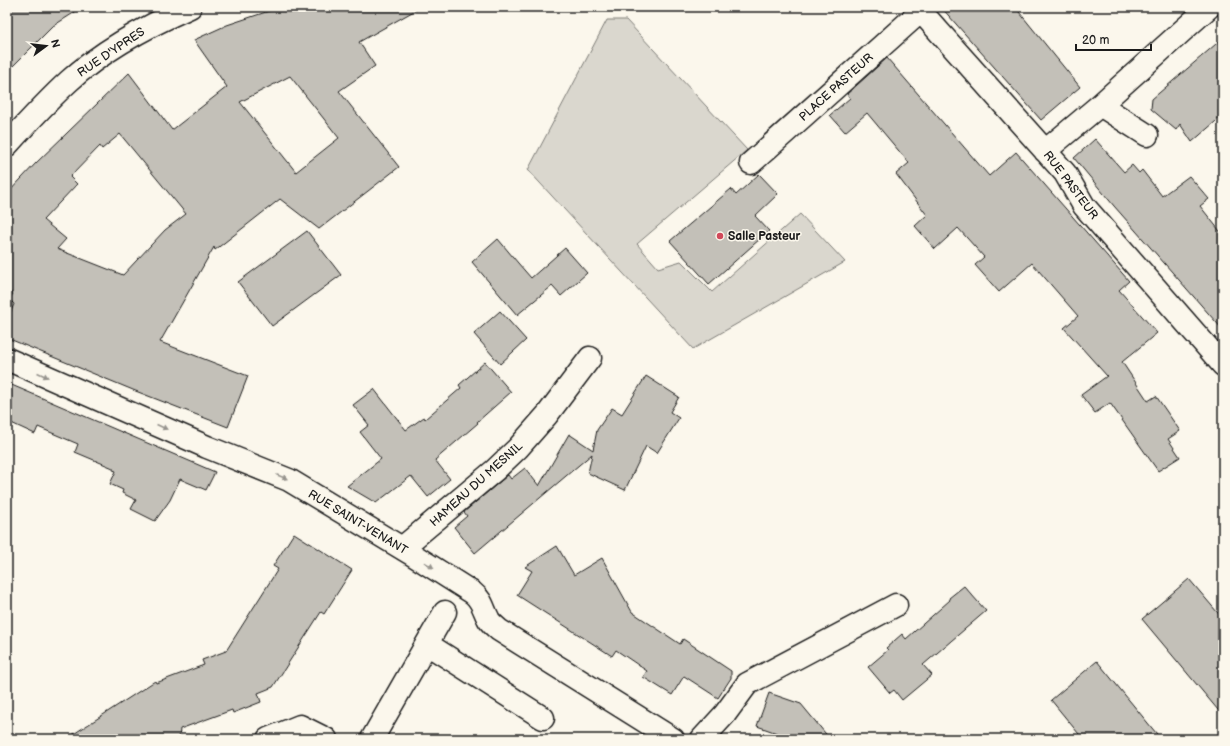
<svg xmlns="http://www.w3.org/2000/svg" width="1230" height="746" font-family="'Balsamiq Sans',sans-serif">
  <rect width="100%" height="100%" fill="#fbf7ec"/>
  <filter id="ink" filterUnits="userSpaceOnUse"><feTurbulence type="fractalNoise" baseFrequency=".025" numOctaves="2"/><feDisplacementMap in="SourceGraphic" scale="8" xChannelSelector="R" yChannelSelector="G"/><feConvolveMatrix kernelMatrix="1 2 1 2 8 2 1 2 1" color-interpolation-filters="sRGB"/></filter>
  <g filter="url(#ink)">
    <!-- green -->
    <path fill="#dad7ce" stroke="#7b7a75" d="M 607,20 L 626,20 L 747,150 L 637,244 L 658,268 L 681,261 L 712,292 L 800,214 L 845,262 L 693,349 L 528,170 Z"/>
    <!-- building -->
    <path fill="#c3c0b8" stroke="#1c1c1c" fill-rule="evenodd" d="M 7,7 L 83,7 L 53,26 L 7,72 Z
      M 281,7 L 421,7 L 359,42 L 375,66 L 339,91 L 399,167 L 319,229 L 280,199 L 215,250 L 214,247 L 160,342 L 248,376 L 228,427 L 133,390 L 7,338 L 7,321 L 14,304 L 9,299 L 13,294 L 7,289 L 7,194 L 36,163 L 129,73 L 172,130 L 227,87 L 194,40 L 227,25 ZM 290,76 L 339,138 L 296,172 L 240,102 ZM 120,134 L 186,214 L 165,230 L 123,275 L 57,249 L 66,239 L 43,220 L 77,184 L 70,177 L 100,146 L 102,149 Z
      M 941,7 L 1015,7 L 1080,87 L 1041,120 Z
      M 1223,38 L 1223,115 L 1192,142 L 1180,124 L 1176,130 L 1151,109 L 1152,99 Z
      M 887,58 L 989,176 L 1016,152 L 1129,281 L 1119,290 L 1157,333 L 1122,362 L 1148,401 L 1156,396 L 1180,431 L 1168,439 L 1180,457 L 1158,471 L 1110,403 L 1095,413 L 1081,395 L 1107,376 L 1064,328 L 1078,316 L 1032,263 L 999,292 L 975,265 L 984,257 L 958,228 L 935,249 L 915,226 L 927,215 L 896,174 L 909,163 L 867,113 L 845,132 L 830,115 L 850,98 L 847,94 Z
      M 1095,139 L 1124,172 L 1132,165 L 1139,173 L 1142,170 L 1162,196 L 1189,176 L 1209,199 L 1200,206 L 1223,235 L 1223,330 L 1114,206 L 1074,158 Z
      M 759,174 L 778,194 L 755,216 L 769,231 L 709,284 L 670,241 L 731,189 L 736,195 Z
      M 307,231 L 341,275 L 272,326 L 238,282 Z
      M 498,239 L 518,263 L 531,278 L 565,248 L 587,273 L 561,296 L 552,286 L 517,315 L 472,262 Z
      M 500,311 L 526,340 L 500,364 L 474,334 Z
      M 485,362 L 511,392 L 477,422 L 478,423 L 435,460 L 450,479 L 428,497 L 411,476 L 376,503 L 347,486 L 381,459 L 360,432 L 369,425 L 353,405 L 374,389 L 406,430 L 424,417 L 425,419 L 461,388 L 459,385 Z
      M 646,376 L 679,397 L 670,412 L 679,418 L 657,453 L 646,446 L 625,490 L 588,473 L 592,454 L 475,553 L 454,527 L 467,516 L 464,512 L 508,475 L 511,479 L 525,468 L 539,486 L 569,434 L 593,450 L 597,430 L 612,408 L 622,414 Z
      M 7,383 L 215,472 L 206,490 L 180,479 L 170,500 L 155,521 L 131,509 L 136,500 L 122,493 L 123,490 L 110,484 L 116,471 L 113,470 L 113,468 L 75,452 L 78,444 L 38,427 L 35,434 L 7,421 Z
      M 294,533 L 352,570 L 324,614 L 321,612 L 273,687 L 258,693 L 261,702 L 233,713 L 232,710 L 180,729 L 179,739 L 66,739 L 155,681 L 156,683 L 204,665 L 202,660 L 226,651 L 278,569 L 273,566 Z
      M 557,546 L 574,575 L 602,558 L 632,612 L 680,644 L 683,639 L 731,671 L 731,678 L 718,698 L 684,676 L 672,695 L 643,677 L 647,671 L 616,650 L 612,656 L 517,595 L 532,571 L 525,567 Z
      M 1189,579 L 1223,619 L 1223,716 L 1142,619 Z
      M 964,586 L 986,611 L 923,665 L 932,675 L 902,700 L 894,690 L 890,693 L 868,667 L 888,650 L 886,648 L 902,634 L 906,639 L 950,600 L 949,598 Z
      M 1097,661 L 1161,739 L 1083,739 L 1051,700 Z
      M 769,693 L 801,704 L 830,739 L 794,739 L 757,726 Z"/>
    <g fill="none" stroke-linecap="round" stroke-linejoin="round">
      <!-- minor casing -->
      <g stroke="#1c1c1c" stroke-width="25">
        <path id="minor" d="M 917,7 L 1065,173 L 1084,206 L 1223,365
          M 1100,105 L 1209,7
          M 1045,151 L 1100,105 L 1147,135
          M 751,163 L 921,11
          M 7,359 L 207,447 L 289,480 L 410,553 L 473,593 C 482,600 483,608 488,618 C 490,623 495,626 499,630 L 673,739
          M 402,548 L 495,470 L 518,448 L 547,415 L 590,358
          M 427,644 L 543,718
          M 268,739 L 300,726 L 326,739
          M 372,739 L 445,612
          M 702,739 L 725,714 L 747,684 L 896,605"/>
      </g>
      <!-- major casing -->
      <g stroke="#1c1c1c" stroke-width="25">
        <path id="major" d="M 7,145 C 27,123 47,101 69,81 C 104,49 147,26 190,7"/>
      </g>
      <!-- minor -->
      <use href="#minor" stroke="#fbf7ec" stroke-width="22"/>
      <!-- major -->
      <use href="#major" stroke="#fbf7ec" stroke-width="22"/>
    </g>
    <!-- one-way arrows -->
    <defs><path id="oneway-solid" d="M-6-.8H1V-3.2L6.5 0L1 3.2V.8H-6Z"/></defs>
    <g fill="#97948e">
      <use href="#oneway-solid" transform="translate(43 375) rotate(24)"/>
      <use href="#oneway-solid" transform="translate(162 427) rotate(24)"/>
      <use href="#oneway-solid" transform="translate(282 477) rotate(21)"/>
      <use href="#oneway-solid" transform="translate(429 565) rotate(32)"/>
    </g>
  </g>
  <!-- markers -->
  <circle fill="#d1495b" stroke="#fbf7ec" stroke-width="1.5" cx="720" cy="236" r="4"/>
  <g text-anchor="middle" stroke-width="3" stroke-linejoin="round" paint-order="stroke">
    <!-- street labels -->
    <g font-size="12" fill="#1c1c1c" stroke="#fbf7ec">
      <text transform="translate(111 52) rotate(-34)" y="4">RUE D'YPRES</text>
      <text transform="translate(836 87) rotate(-42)" y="4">PLACE PASTEUR</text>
      <text transform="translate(1071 185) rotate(53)" y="4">RUE PASTEUR</text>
      <text transform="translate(476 484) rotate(-42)" y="4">HAMEAU DU MESNIL</text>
      <text transform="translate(358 522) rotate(31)" y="4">RUE SAINT-VENANT</text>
    </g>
    <!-- poi labels -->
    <g font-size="12" font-weight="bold" fill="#1c1c1c" stroke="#fbf7ec" text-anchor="start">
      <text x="728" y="240">Salle Pasteur</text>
    </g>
  </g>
  <!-- margin -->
  <rect width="1230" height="746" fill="none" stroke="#fbf7ec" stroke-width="24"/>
  <rect x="12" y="12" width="1206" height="722" fill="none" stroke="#1c1c1c" stroke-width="1.5" filter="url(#ink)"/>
  <!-- north arrow -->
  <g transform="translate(46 46) rotate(75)" stroke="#fbf7ec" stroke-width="3" paint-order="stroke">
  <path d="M0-3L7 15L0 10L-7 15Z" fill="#1c1c1c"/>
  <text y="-6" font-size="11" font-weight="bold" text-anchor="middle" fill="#1c1c1c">N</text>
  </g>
  <!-- scale -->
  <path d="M1076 44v6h75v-6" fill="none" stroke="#1c1c1c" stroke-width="2"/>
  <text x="1082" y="44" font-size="12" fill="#1c1c1c" stroke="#fbf7ec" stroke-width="3" paint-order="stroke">20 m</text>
</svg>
